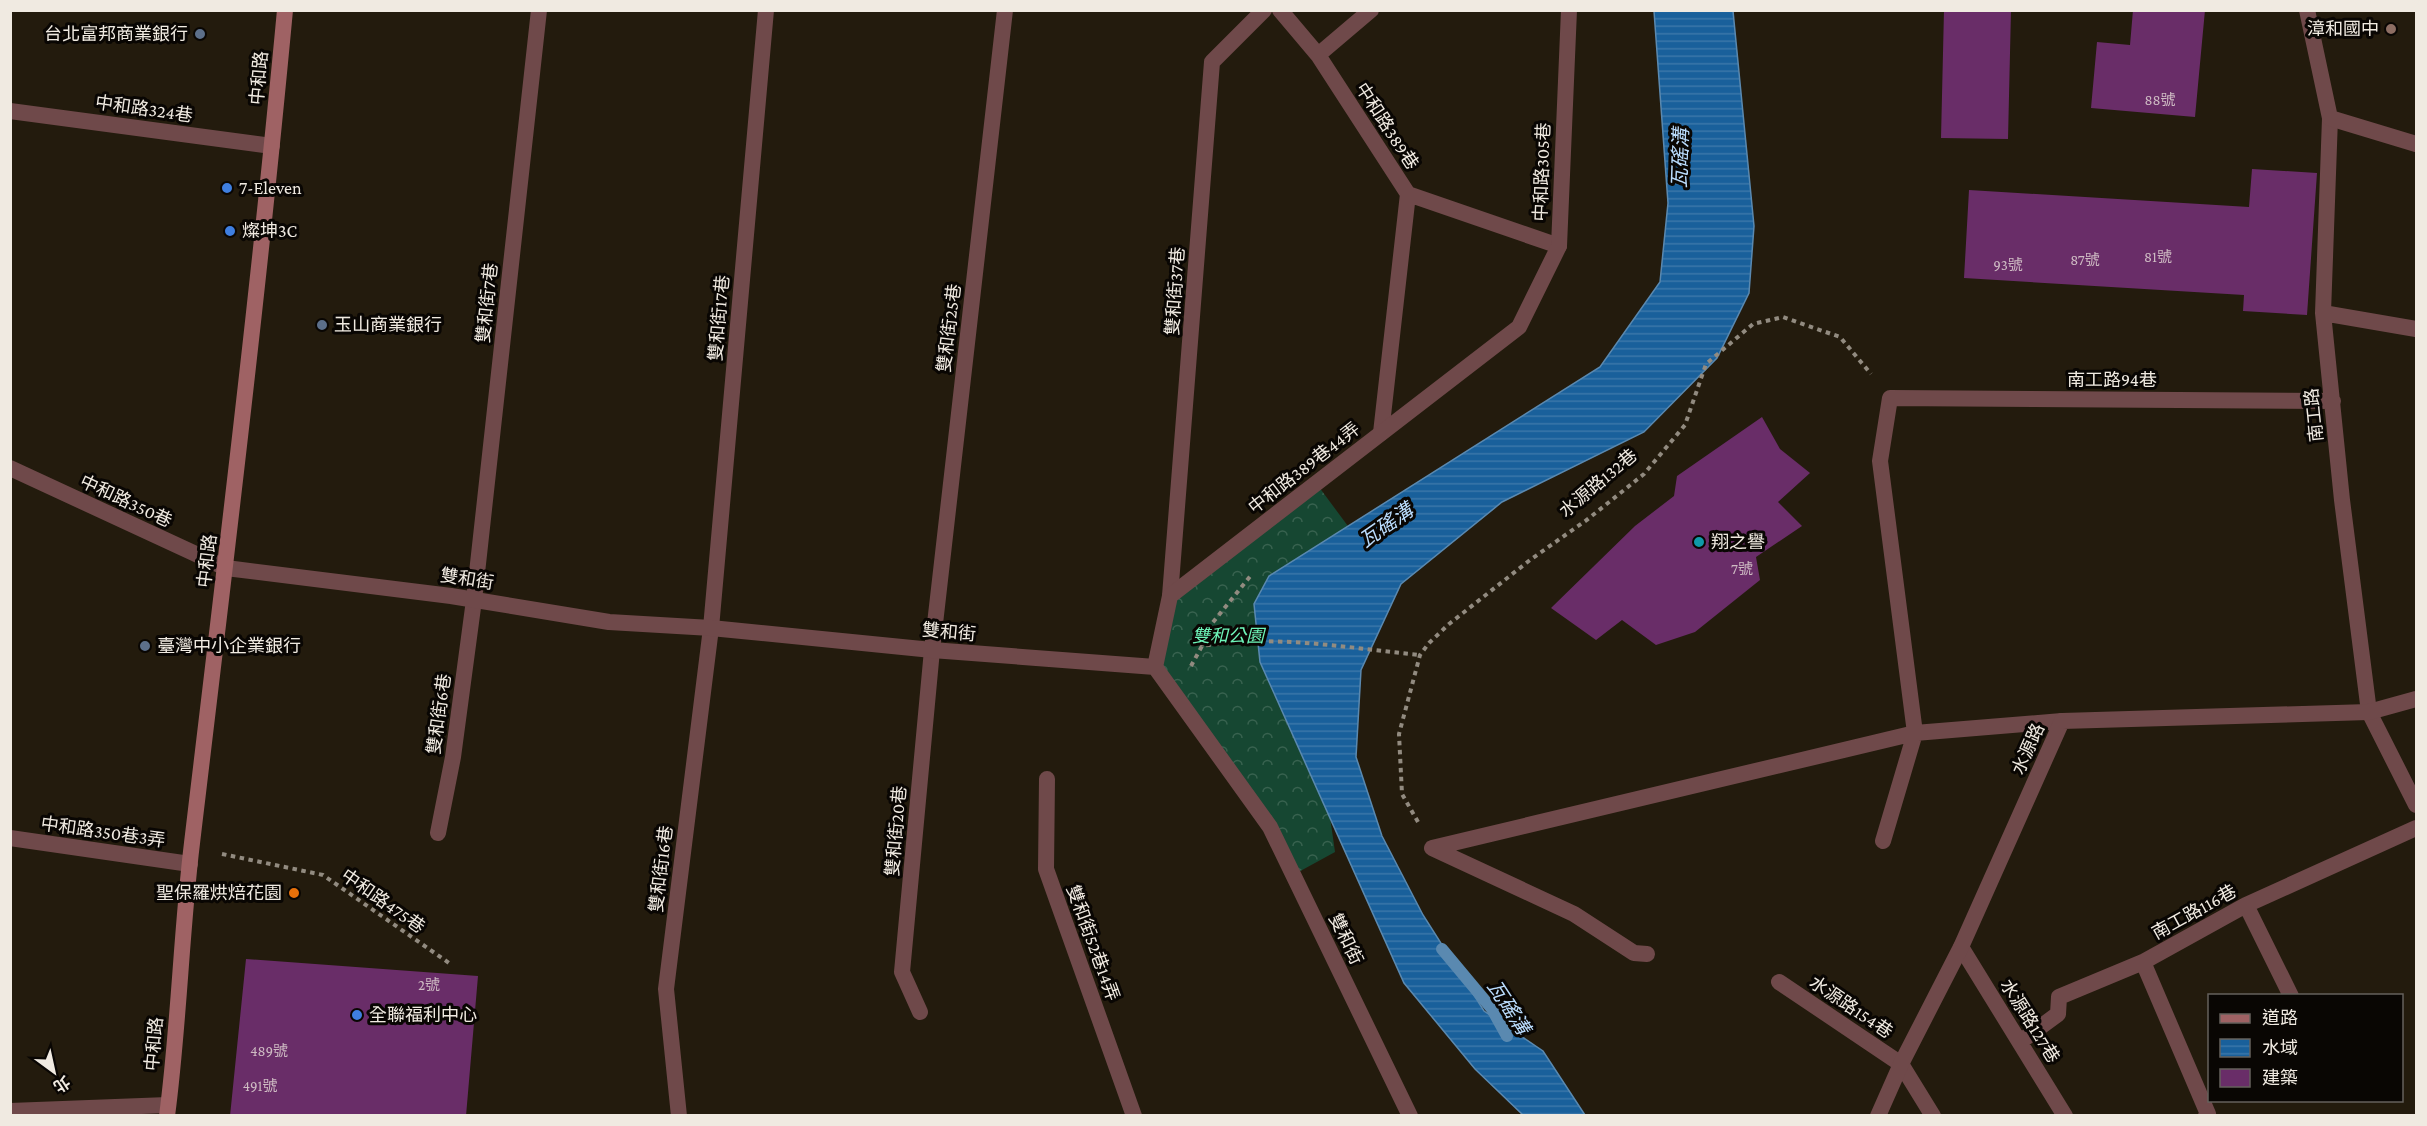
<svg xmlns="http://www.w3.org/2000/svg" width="2427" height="1126" font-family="'Crimson Pro','Noto Sans TC',serif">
  <defs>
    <pattern id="forest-crowns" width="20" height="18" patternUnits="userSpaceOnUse" patternTransform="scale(1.5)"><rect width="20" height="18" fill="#164732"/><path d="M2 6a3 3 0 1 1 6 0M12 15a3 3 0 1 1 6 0" fill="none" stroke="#38624f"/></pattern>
    <pattern id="water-rules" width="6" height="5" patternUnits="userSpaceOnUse" patternTransform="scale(1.5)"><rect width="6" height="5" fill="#19609b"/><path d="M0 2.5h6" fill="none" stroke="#3b77a9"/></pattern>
  </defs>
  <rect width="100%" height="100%" fill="#231b0d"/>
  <!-- forest -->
  <path fill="url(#forest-crowns)" d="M 1316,483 L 1359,541 L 1329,810 L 1335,852 L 1293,875 L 1149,661 L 1170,596 Z"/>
  <!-- water -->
  <path fill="url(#water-rules)" stroke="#5a89b0" stroke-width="1.5" d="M 1654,11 L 1733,11 L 1754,226 L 1749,293 L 1717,358 L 1644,432 L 1502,502 L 1401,584 L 1361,670 L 1356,757 L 1382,836 L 1423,915 L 1484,1011 L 1543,1051 L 1585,1115 L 1523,1115 L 1475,1069 L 1404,983 L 1260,662 L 1254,604 L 1269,576 L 1600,367 L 1660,282 L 1668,203 Z"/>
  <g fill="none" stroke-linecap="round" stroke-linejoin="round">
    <!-- stream -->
    <path stroke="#5a89b0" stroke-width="12" d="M 1442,949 L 1492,1009 L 1507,1036"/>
  </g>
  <!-- building -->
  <path fill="#692d68" d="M 1944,10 L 2011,10 L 2008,139 L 1941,138 Z
    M 2133,10 L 2205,10 L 2195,117 L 2091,108 L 2097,42 L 2130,45 Z
    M 2252,169 L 2317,173 L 2307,315 L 2243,311 L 2244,295 L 1964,278 L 1969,190 L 2249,207 Z
    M 1762,417 L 1780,449 L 1810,473 L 1778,502 L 1802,526 L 1756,557 L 1760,580 L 1695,632 L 1656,645 L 1622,620 L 1596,640 L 1551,608 L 1635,526 L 1674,496 L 1677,476 Z
    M 246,959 L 478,976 L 466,1116 L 230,1116 Z"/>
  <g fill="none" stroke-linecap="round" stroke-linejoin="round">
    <!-- path -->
    <path stroke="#928b80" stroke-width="4" stroke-dasharray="4.5 4.5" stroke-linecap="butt" d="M 1202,646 L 1205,632 L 1252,574
      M 1191,666 L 1202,646 C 1274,634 1348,648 1420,655
      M 1418,822 L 1402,794 L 1399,734 L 1420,655 L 1429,643 L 1449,624 L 1530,560 L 1588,519 L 1644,474 L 1685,425 L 1706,364 L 1753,324 L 1783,317 L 1840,337 L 1871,374
      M 222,854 L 323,875 L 449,963"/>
    <!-- service -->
    <path stroke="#6f494a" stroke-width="16" d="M 1280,10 L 1318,55 L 1408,194 L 1559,246
      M 1318,55 L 1371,10
      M 10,111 L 272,146
      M 2330,118 L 2323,313 L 2342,500 L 2369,712 L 2416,805
      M 2323,313 L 2416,329
      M 1381,433 L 1408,194
      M 10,468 L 226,568
      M 1170,596 L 1212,62 L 1264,10
      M 2062,721 L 1915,733 L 1880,461 L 1890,398 L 2333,401
      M 1047,779 L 1046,869 L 1134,1116
      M 438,833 L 453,757 L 474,600 L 539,10
      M 10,838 L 190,864
      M 2246,905 L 2291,996
      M 1961,947 L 2065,1116
      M 1647,954 L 1634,953 L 1574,914 L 1432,848 L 1915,733 L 1883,841
      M 1779,982 L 1901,1064 L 1933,1116
      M 920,1012 L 902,972 L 932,650 L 1005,10
      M 2020,1042 L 2058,1014 L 2059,997 L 2143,962
      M 10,1111 L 168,1105
      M 679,1116 L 666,989 L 711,628 L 766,10
      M 2206,1116 L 2208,1114 L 2143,962 L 2246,905 L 2416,828"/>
    <!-- minor -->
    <path stroke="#6f494a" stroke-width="16" d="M 2307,10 L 2330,118 L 2416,144
      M 226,568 L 451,596 L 609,622 L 711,628 L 932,650 L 1155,667 L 1270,827 L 1410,1116
      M 1155,667 L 1170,596 L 1519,327 L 1559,246 L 1569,10
      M 1878,1116 L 1901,1064 L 1961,947 L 2062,721 L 2369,712 L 2416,699"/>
    <!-- secondary -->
    <path stroke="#9f6264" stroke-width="16" d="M 167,1116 C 179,1025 181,934 192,843 C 225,566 259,289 285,10"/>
  </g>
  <!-- markers -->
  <circle fill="#8d6e63" stroke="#090603" stroke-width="2" cx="2391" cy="29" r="6"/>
  <g fill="#5c6f8a" stroke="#090603" stroke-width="2">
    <circle cx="200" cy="34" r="6"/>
    <circle cx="322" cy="325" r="6"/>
    <circle cx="145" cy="646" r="6"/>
  </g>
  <g fill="#3f7fe0" stroke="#090603" stroke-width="2">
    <circle cx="227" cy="188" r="6"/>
    <circle cx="230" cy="231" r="6"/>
    <circle cx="357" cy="1015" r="6"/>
  </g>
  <circle fill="#0f9aa8" stroke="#090603" stroke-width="2" cx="1699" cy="542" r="6"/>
  <circle fill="#e8710a" stroke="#090603" stroke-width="2" cx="294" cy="893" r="6"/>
  <g text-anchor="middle" stroke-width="6" stroke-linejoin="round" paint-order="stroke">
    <!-- number labels -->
    <g font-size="15" fill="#cebbc3">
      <text x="2160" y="105">88號</text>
      <text x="2158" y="262">81號</text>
      <text x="2085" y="265">87號</text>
      <text x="2008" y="270">93號</text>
      <text x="1742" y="574">7號</text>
      <text x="429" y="990">2號</text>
      <text x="269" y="1056">489號</text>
      <text x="260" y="1091">491號</text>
    </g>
    <!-- poi labels -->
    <g font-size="18" fill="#f0eae1" stroke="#090603" text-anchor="start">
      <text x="2379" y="35" text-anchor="end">漳和國中</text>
      <text x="188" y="40" text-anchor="end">台北富邦商業銀行</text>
      <text x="239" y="194">7-Eleven</text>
      <text x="242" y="237">燦坤3C</text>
      <text x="334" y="331">玉山商業銀行</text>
      <text x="1711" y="548">翔之譽</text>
      <text x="157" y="652">臺灣中小企業銀行</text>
      <text x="282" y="899" text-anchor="end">聖保羅烘焙花園</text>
      <text x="369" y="1021">全聯福利中心</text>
    </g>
    <!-- street labels -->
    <g font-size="18" fill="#f0eae1" stroke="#090603">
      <text transform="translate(259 78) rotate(-85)" y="6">中和路</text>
      <text transform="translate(144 109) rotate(8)" y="6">中和路324巷</text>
      <text transform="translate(1387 126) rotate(57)" y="6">中和路389巷</text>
      <text transform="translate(1542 172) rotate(-88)" y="6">中和路305巷</text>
      <text transform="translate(1175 291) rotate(-86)" y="6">雙和街37巷</text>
      <text transform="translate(487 303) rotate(-84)" y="6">雙和街7巷</text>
      <text transform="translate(719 318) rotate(-85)" y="6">雙和街17巷</text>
      <text transform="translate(949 328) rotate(-83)" y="6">雙和街25巷</text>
      <text x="2112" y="386">南工路94巷</text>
      <text transform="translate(2314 415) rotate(-96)" y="6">南工路</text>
      <text transform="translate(1304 468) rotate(-38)" y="6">中和路389巷44弄</text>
      <text transform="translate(1598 483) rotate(-40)" y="6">水源路132巷</text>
      <text transform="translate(126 501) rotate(25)" y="6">中和路350巷</text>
      <text transform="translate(207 561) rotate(-83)" y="6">中和路</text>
      <text transform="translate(467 579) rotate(9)" y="6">雙和街</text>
      <text transform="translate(949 632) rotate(5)" y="6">雙和街</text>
      <text transform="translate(439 714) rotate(-82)" y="6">雙和街6巷</text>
      <text transform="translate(2028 749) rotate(-66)" y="6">水源路</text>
      <text transform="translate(896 831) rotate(-85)" y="6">雙和街20巷</text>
      <text transform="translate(103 832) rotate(8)" y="6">中和路350巷3弄</text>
      <text transform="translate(661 869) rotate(-83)" y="6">雙和街16巷</text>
      <text transform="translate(383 901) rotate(35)" y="6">中和路475巷</text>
      <text transform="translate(2194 912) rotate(-29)" y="6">南工路116巷</text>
      <text transform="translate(1346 939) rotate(64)" y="6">雙和街</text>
      <text transform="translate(1093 943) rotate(70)" y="6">雙和街52巷14弄</text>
      <text transform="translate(1851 1007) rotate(34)" y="6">水源路154巷</text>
      <text transform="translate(2030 1021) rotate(58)" y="6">水源路127巷</text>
      <text transform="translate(154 1044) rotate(-85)" y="6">中和路</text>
    </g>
    <!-- park labels -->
    <g font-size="18" font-style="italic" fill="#6ef5b9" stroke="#090603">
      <text x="1228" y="642">雙和公園</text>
    </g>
    <!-- water labels -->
    <g font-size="20" font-style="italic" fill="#badcfd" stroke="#090603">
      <text transform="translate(1680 158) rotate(-88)" y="7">瓦磘溝</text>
      <text transform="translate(1386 525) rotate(-35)" y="7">瓦磘溝</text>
      <text transform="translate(1509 1007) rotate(57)" y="7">瓦磘溝</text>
    </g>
  </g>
  <!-- border -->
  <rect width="2427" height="1126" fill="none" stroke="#f0eae1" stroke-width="24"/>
  <!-- legend -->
  <rect x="2208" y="994" width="195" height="108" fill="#090603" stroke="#65615c" stroke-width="1.5"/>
  <rect x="2220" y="1014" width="30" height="9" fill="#9f6264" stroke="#65615c" stroke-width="1.5"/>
  <text x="2262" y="1024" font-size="18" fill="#f0eae1">道路</text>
  <rect x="2220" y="1039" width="30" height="18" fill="url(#water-rules)" stroke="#65615c" stroke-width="1.5"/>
  <text x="2262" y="1054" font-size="18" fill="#f0eae1">水域</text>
  <rect x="2220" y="1069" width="30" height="18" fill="#692d68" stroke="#65615c" stroke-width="1.5"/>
  <text x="2262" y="1084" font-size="18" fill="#f0eae1">建築</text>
  <!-- north arrow -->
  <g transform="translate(54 1072) rotate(147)" stroke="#090603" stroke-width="4.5" paint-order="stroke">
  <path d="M0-4.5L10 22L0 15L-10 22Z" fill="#f0eae1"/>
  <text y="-9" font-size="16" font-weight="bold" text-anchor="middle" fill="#f0eae1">北</text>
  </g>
</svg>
